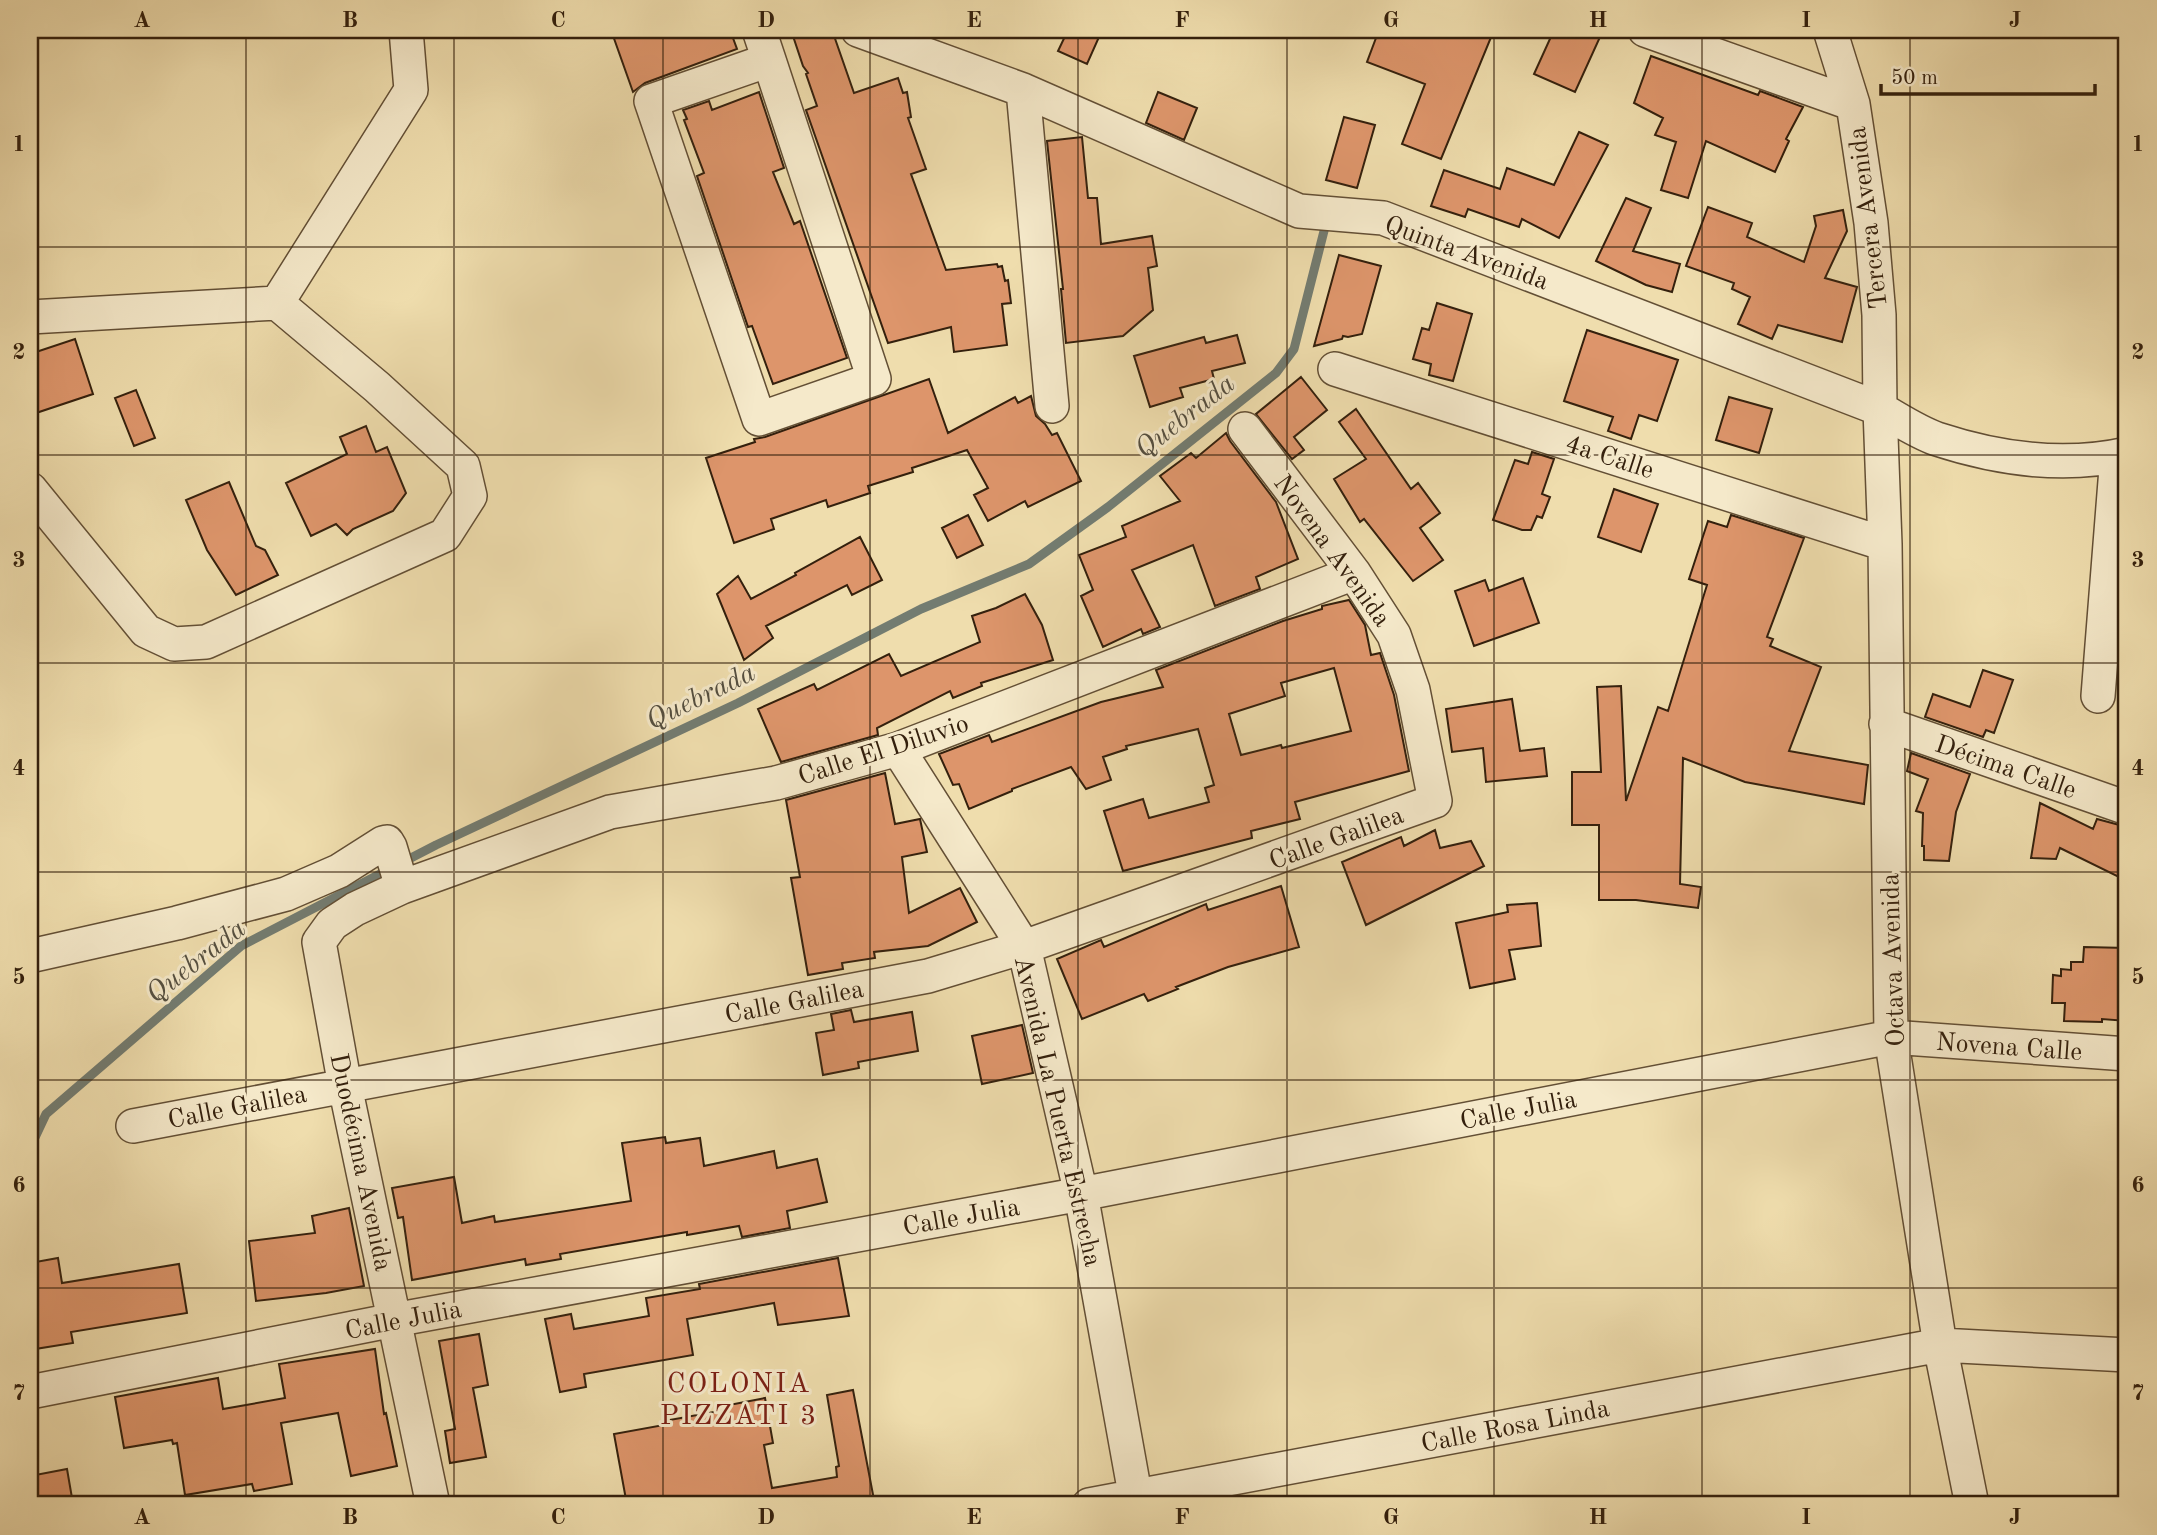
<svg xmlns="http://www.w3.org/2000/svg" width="2157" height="1535" font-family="'Old Standard TT',serif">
  <rect width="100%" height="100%" fill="#efddad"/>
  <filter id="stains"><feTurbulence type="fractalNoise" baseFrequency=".00286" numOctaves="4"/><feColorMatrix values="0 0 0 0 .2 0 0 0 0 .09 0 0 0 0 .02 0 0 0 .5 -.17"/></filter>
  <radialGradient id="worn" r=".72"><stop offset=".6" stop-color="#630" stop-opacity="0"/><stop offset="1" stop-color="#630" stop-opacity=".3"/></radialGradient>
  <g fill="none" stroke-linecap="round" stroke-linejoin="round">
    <!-- stream -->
    <path stroke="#737c71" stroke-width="9" d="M 30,1148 L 46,1114 L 241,946 L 436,845 L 738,703 L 921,609 L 1029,564 L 1108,507 L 1276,373 L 1294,349 L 1324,231"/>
  </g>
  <!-- building -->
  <path fill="#dd956b" stroke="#34200d" stroke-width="2" fill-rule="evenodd" d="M 611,30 L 730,30 L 737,49 L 645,83 L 633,92 Z
    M 791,30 L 832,30 L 854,93 L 898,78 L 903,93 L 907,92 L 911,117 L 908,118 L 926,169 L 911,174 L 946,270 L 997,264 L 998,267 L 1002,266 L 1005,281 L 1008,280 L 1011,303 L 1002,304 L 1007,345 L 954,352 L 951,327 L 888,343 L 806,110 L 817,106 L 806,74 L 808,73 L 803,66 Z
    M 1068,30 L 1083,30 L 1099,37 L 1087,64 L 1058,51 Z
    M 1379,30 L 1494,30 L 1441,159 L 1402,144 L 1425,84 L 1367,62 Z
    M 1554,30 L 1584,30 L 1600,37 L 1575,92 L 1534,74 Z
    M 1651,56 L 1758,95 L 1760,91 L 1803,107 L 1786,139 L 1789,141 L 1775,172 L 1706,141 L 1688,198 L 1661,190 L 1676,142 L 1655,135 L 1663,118 L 1634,103 Z
    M 759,92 L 784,168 L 773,172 L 794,224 L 800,221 L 847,358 L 773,384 L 752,326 L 748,327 L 697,176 L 704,173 L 684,120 L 687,119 L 683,110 L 709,101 L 712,110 Z
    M 1158,92 L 1197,108 L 1184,140 L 1146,123 Z
    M 1344,117 L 1375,125 L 1357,188 L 1326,180 Z
    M 1579,132 L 1608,145 L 1559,238 L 1522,219 L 1519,227 L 1468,209 L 1465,217 L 1431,206 L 1444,170 L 1500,189 L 1507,168 L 1554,185 Z
    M 1082,137 L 1088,198 L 1097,198 L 1101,244 L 1152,236 L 1157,266 L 1148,268 L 1153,310 L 1123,336 L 1066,343 L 1061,289 L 1063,289 L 1047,141 Z
    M 1626,198 L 1651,208 L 1633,251 L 1680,264 L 1672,292 L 1646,285 L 1596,261 Z
    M 1708,207 L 1752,223 L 1747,237 L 1804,262 L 1816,226 L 1814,216 L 1843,210 L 1847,231 L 1825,278 L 1857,287 L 1842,342 L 1778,325 L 1772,339 L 1738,324 L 1750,297 L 1732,289 L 1734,283 L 1686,266 Z
    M 1339,255 L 1381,266 L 1362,334 L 1348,337 L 1343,336 L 1342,339 L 1314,346 Z
    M 1437,303 L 1472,314 L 1453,381 L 1429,375 L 1431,364 L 1413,359 L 1422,328 L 1429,330 Z
    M 1587,330 L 1678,360 L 1657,421 L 1639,415 L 1631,439 L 1608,431 L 1613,417 L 1564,401 Z
    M 1237,335 L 1245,363 L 1212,371 L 1214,379 L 1180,388 L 1183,397 L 1150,407 L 1134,356 L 1204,337 L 1206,343 Z
    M 75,339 L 93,394 L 30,415 L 30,354 Z
    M 1301,377 L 1327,410 L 1294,437 L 1304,450 L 1292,459 L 1256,414 Z
    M 929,379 L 948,433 L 1015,397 L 1018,403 L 1031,396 L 1036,416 L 1045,424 L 1052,435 L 1057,433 L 1081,481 L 1028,507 L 1025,501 L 988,521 L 974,495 L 988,488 L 967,450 L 912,468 L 913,472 L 868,486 L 870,493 L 828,507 L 826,500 L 771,519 L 774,529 L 734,543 L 706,458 L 755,442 L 754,439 L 765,437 Z
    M 136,390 L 155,438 L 134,446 L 115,398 Z
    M 1729,397 L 1772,409 L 1759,453 L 1716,440 Z
    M 1356,409 L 1411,489 L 1418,483 L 1440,513 L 1420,528 L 1443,560 L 1413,581 L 1364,519 L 1360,522 L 1334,479 L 1366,459 L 1339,422 Z
    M 366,426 L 376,452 L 387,447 L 406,493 L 393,511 L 353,529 L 347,535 L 336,524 L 311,536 L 286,483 L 347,454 L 340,437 Z
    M 1226,433 L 1230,441 L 1276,502 L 1298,559 L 1256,577 L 1260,589 L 1215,606 L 1193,545 L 1132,570 L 1160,627 L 1143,634 L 1141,629 L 1103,647 L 1081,596 L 1093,590 L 1079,555 L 1126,537 L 1122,526 L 1180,501 L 1160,476 L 1191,453 L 1196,458 Z
    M 1532,452 L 1554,459 L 1542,494 L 1550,497 L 1542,518 L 1537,516 L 1531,530 L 1522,530 L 1493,520 L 1515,460 L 1528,464 Z
    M 229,482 L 256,546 L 265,550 L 278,575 L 236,595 L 207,550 L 186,500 Z
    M 1614,489 L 1658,504 L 1641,552 L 1598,537 Z
    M 968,515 L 983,545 L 957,558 L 942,528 Z
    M 1731,515 L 1804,538 L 1767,637 L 1773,639 L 1770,646 L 1821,667 L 1789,751 L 1868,765 L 1864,804 L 1745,782 L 1683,758 L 1680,884 L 1701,887 L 1698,908 L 1636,900 L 1599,900 L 1599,825 L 1572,825 L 1572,772 L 1601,772 L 1597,687 L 1621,686 L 1626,801 L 1658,707 L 1668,711 L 1707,585 L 1689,579 L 1708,521 L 1727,527 Z
    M 860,537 L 882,580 L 852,595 L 847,585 L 766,626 L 773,638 L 744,660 L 717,594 L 738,576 L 751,599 L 796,575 L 795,573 Z
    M 1523,578 L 1539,623 L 1474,646 L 1455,591 L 1485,580 L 1489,591 Z
    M 1025,594 L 1042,625 L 1053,660 L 981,683 L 982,686 L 953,698 L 950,691 L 877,728 L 878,735 L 781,762 L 758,709 L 814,684 L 817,690 L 889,654 L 901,676 L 980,642 L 972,616 L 996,608 Z
    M 1349,600 L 1365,625 L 1371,655 L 1380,653 L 1394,695 L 1409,771 L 1295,802 L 1300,819 L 1251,831 L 1252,838 L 1123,871 L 1104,811 L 1143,799 L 1149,818 L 1209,802 L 1205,788 L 1214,785 L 1198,729 L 1126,746 L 1127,749 L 1103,757 L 1111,780 L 1086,789 L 1071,767 L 1012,789 L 1012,791 L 969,809 L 959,784 L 953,785 L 939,754 L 989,735 L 992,742 L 1101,702 L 1163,687 L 1156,670 L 1283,621 L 1322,609 L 1322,606 ZM 1334,668 L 1351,731 L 1282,748 L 1281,745 L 1241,755 L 1229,714 L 1285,696 L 1281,683 Z
    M 1983,670 L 2013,680 L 1994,733 L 1986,730 L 1983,737 L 1925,717 L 1933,694 L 1970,707 Z
    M 1512,699 L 1520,751 L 1544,748 L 1547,776 L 1486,782 L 1483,748 L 1452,752 L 1446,709 Z
    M 1911,753 L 1970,774 L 1956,812 L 1949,861 L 1924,860 L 1924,846 L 1922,846 L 1923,813 L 1916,811 L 1928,779 L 1907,771 Z
    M 885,773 L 895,824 L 920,819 L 927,852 L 902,857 L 909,913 L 960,888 L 977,922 L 928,946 L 874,952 L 875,958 L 842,963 L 843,969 L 808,975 L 791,878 L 800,877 L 786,800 Z
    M 2040,803 L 2093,829 L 2097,819 L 2127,827 L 2127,881 L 2060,848 L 2056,859 L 2031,858 Z
    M 1435,830 L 1440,848 L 1471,841 L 1484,866 L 1366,925 L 1342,862 L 1401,837 L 1404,846 Z
    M 1281,886 L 1299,947 L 1228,967 L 1176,987 L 1178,989 L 1148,1001 L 1144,994 L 1082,1019 L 1057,959 L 1101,940 L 1104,947 L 1206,904 L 1208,910 Z
    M 1537,903 L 1541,946 L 1509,950 L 1515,979 L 1470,988 L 1456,923 L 1508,912 L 1507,905 Z
    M 2084,947 L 2127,948 L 2127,1021 L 2102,1019 L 2102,1022 L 2064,1021 L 2065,1003 L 2052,1003 L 2053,975 L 2061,976 L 2061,969 L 2071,970 L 2071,962 L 2083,962 Z
    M 851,1010 L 854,1022 L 912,1012 L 918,1051 L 858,1062 L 859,1068 L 823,1075 L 816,1033 L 834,1030 L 831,1014 Z
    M 1022,1025 L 1033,1073 L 982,1084 L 972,1036 Z
    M 665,1137 L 666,1143 L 700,1138 L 704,1166 L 774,1151 L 777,1168 L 817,1159 L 827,1202 L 787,1211 L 790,1228 L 742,1237 L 739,1226 L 687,1235 L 687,1232 L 560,1254 L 561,1259 L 526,1265 L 525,1259 L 412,1280 L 403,1217 L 398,1218 L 392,1188 L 454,1177 L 462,1223 L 494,1216 L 495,1222 L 631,1201 L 622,1143 Z
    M 349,1208 L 364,1286 L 326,1293 L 256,1301 L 249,1241 L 315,1233 L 312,1216 Z
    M 58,1258 L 62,1283 L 179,1264 L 187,1313 L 71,1332 L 73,1343 L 35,1349 L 30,1321 L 30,1263 Z
    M 838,1258 L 849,1316 L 778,1325 L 774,1303 L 687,1319 L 693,1355 L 584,1374 L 586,1387 L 560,1392 L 545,1319 L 571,1314 L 574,1329 L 649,1316 L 646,1298 L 700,1289 L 699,1284 Z
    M 479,1334 L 488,1385 L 473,1388 L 486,1457 L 450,1463 L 445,1431 L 455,1429 L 439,1341 Z
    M 375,1349 L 384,1414 L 386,1413 L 397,1466 L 351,1476 L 338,1413 L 281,1423 L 292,1484 L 254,1491 L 252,1484 L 185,1495 L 177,1443 L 173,1444 L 172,1440 L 124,1448 L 115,1397 L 218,1378 L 223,1409 L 285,1398 L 279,1364 Z
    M 853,1390 L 875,1505 L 627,1505 L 614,1434 L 664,1425 L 664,1421 L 725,1410 L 724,1406 L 765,1398 L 773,1443 L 764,1445 L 772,1488 L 837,1477 L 836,1467 L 839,1466 L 827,1395 Z
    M 67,1469 L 72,1498 L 30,1505 L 30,1476 Z"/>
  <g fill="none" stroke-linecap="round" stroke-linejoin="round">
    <!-- minor casing -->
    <g stroke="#634f35" stroke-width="36">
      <path id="minor" d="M 759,30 L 769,60 L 874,379 L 759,419 L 651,101 L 769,60
        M 858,30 L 1023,90 L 1299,211 L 1383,218 L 1880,409 C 1898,419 1917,432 1937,439 C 1998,459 2064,468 2127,454
        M 1645,30 L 1853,104
        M 1830,30 L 1853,104 L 1871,223 L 1879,315 L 1880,409 L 1885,544 L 1891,1037 L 1940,1345 L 1972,1505
        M 1023,90 L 1052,406
        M 277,303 L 411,90 L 406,30
        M 30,317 L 277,303 L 377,387 L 463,466 L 470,496 L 445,535 L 206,642 L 174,644 L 146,631 L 30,489
        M 1335,369 L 1885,544
        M 2098,696 L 2117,456
        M 1886,724 L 2127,808
        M 898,749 L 1024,947 L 1081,1194 L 1137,1505
        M 30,956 L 177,923 L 286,894 L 339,871 L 383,843 L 387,842 L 390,847 L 402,887
        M 133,1126 L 928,976 L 1024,947 L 1435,801 L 1413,690 L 1394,635 L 1354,573 L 1245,429
        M 30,1392 L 394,1320 L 1081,1194 L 1891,1037 L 2127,1054
        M 433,1505 L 345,1086 L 319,942 L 332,924 L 355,909 L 402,887 L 610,812 L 776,783 L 898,749 L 1354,573
        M 1089,1505 L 1940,1345 L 2127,1355"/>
    </g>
    <!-- minor -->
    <use href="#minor" stroke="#f5e9ca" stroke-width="33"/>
  </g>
  <!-- grid -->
  <path fill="none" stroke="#34200d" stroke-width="2" stroke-opacity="0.55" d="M 246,30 L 246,1505M 454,30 L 454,1505M 663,30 L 663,1505M 870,30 L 870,1505M 1078,30 L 1078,1505M 1287,30 L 1287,1505M 1494,30 L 1494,1505M 1702,30 L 1702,1505M 1910,30 L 1910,1505M 30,247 L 2127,247M 30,455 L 2127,455M 30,663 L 2127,663M 30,872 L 2127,872M 30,1080 L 2127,1080M 30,1288 L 2127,1288"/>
  <g text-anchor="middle" stroke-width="6" stroke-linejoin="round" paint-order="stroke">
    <!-- street labels -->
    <g font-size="26" fill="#34200d" stroke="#f5e9ca">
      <text transform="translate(1867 218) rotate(-97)" y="9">Tercera Avenida</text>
      <text transform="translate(1467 252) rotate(20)" y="9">Quinta Avenida</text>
      <text transform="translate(1610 456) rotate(18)" y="9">4a Calle</text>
      <text transform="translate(1333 550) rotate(54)" y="9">Novena Avenida</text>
      <text transform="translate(883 749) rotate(-18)" y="9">Calle El Diluvio</text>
      <text transform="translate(2006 766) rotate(19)" y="9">Décima Calle</text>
      <text transform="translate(1336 837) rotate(-20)" y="9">Calle Galilea</text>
      <text transform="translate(1892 960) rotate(-92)" y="9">Octava Avenida</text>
      <text transform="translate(794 1001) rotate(-11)" y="9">Calle Galilea</text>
      <text transform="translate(2009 1046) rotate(4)" y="9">Novena Calle</text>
      <text transform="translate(237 1106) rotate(-11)" y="9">Calle Galilea</text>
      <text transform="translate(1518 1109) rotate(-11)" y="9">Calle Julia</text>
      <text transform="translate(1059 1111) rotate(77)" y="9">Avenida La Puerta Estrecha</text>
      <text transform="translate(362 1162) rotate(78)" y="9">Duodécima Avenida</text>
      <text transform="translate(961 1216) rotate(-10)" y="9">Calle Julia</text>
      <text transform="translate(403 1319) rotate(-11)" y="9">Calle Julia</text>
      <text transform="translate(1515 1425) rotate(-11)" y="9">Calle Rosa Linda</text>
    </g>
    <!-- water labels -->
    <g font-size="28" font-style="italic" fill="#544e3f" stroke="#f5e9ca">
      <text transform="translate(1184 415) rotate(-38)" y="10">Quebrada</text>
      <text transform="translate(700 695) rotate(-26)" y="10">Quebrada</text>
      <text transform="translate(195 960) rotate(-38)" y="10">Quebrada</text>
    </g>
    <!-- neighbourhood labels -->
    <g font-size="28" letter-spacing="2" fill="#7a1f14" stroke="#f5e9ca">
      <text x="739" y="1392">COLONIA<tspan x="739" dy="32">PIZZATI 3</tspan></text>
    </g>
  </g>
  <!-- margin -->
  <rect width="2157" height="1535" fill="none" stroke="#efddad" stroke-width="77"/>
  <!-- scale -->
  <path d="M1881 84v10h214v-10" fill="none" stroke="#34200d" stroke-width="3.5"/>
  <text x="1891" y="84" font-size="21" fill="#34200d" stroke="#f5e9ca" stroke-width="5" paint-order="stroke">50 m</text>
  <rect x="38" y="38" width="2080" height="1458" fill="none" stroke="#34200d" stroke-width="2.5"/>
  <g font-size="23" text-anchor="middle" font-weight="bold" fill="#34200d">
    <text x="142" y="27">A</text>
    <text x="350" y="27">B</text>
    <text x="558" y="27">C</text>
    <text x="766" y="27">D</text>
    <text x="974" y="27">E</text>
    <text x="1182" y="27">F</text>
    <text x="1391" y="27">G</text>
    <text x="1598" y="27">H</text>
    <text x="1806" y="27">I</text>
    <text x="2015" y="27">J</text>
    <text x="19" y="151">1</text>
    <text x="2138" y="151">1</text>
    <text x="19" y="359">2</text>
    <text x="2138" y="359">2</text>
    <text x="19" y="567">3</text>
    <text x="2138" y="567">3</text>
    <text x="19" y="775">4</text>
    <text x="2138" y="775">4</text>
    <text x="19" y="984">5</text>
    <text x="2138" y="984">5</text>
    <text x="19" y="1192">6</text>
    <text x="2138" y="1192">6</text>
    <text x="19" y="1400">7</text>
    <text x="2138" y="1400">7</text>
    <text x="142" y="1524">A</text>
    <text x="350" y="1524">B</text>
    <text x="558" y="1524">C</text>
    <text x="766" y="1524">D</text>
    <text x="974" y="1524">E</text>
    <text x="1182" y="1524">F</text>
    <text x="1391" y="1524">G</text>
    <text x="1598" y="1524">H</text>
    <text x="1806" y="1524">I</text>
    <text x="2015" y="1524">J</text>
  </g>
  <rect width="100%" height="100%" filter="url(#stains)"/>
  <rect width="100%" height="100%" fill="url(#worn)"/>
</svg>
